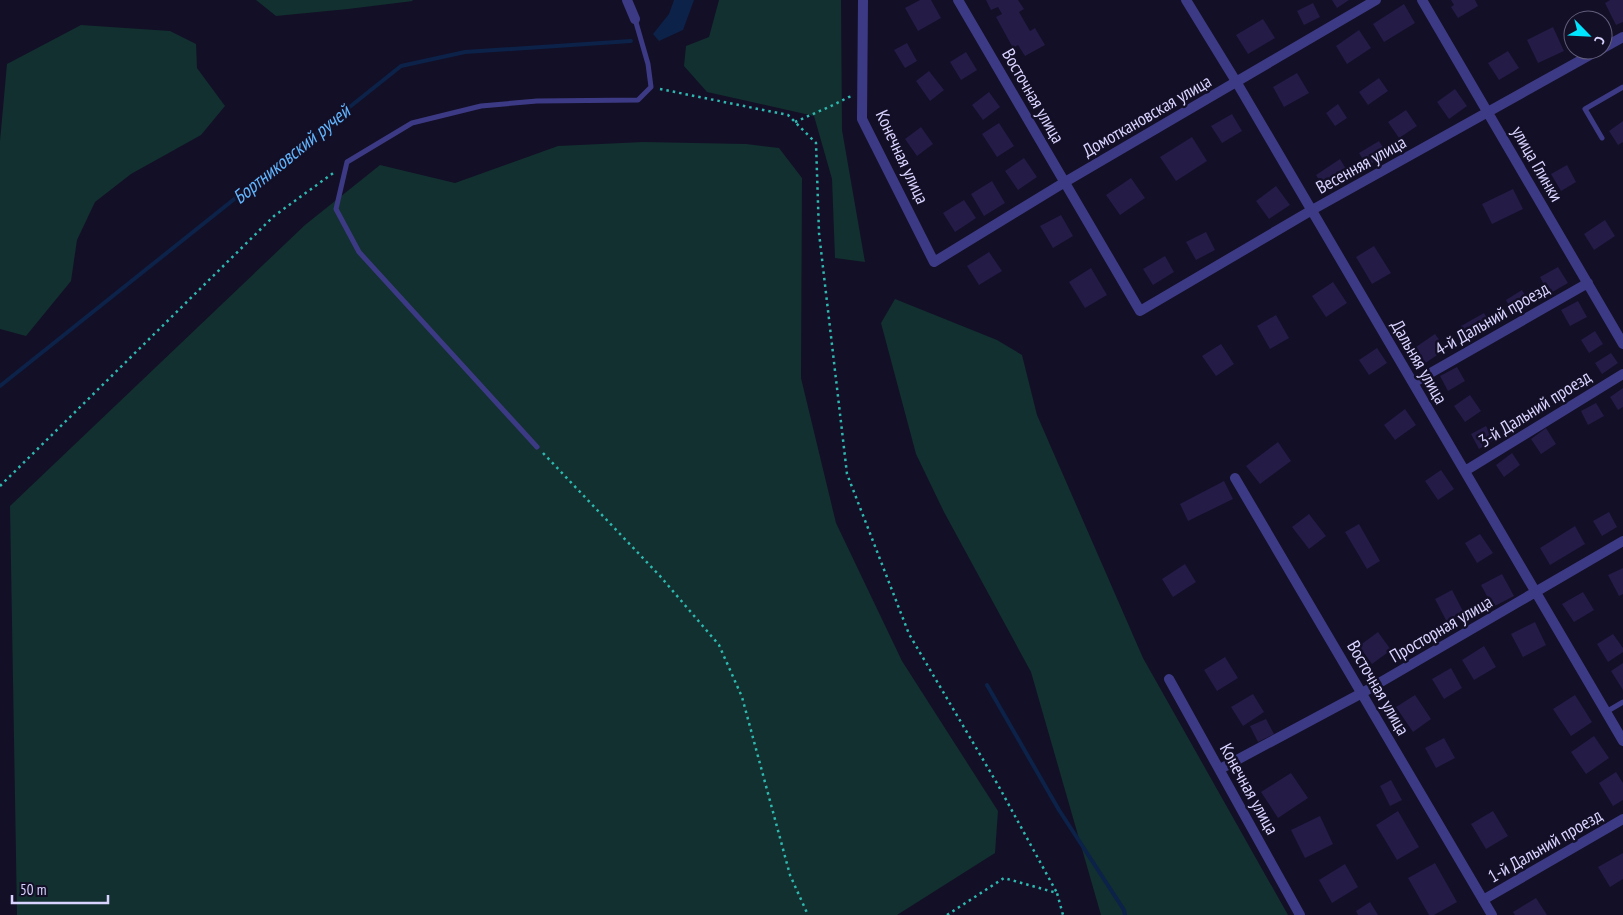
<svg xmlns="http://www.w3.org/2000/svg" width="1623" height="915" font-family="'PT Sans Narrow',sans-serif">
  <rect width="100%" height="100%" fill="#130f26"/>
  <!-- green -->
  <path fill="#12302f" d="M 256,0 L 412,0 L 413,1 L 348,9 L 276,16 Z
    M 719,0 L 841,0 L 842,130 L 865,262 L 835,258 L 832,179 L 814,116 L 707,92 L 684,66 L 686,46 L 709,37 Z
    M 81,25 L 170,31 L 196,44 L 197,68 L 225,106 L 201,135 L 131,174 L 95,202 L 77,240 L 71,281 L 26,336 L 0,329 L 0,141 L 7,64 Z
    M 643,142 L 746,144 L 779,148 L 802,178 L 801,378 L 836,523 L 902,661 L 998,811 L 995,853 L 897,915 L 17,915 L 10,506 L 305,225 L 380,165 L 455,183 L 558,146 Z
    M 895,299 L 997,340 L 1022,355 L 1037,415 L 1143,658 L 1288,915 L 1101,915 L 1031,672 L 944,512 L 916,454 L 881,323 Z"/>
  <!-- water -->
  <path fill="#0c2248" d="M 674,0 L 694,0 L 683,30 L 659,41 L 653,34 L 669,14 Z"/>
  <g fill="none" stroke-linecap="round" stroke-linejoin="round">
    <!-- stream -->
    <path stroke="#0c2248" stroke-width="4" d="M 0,386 L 401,66 L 465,52 L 631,41
      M 987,685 L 1059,810 L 1124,910 L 1125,915"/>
  </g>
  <!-- building -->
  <path fill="#241b47" d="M 920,0 L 931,0 L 941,18 L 918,31 L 905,8 Z
    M 986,0 L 1018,0 L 1024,9 L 1019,12 L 1030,31 L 1035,28 L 1045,45 L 1025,56 L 1018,45 L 1013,48 L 996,17 L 1002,14 L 998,7 L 991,10 Z
    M 1332,0 L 1349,0 L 1337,8 Z
    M 1451,0 L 1475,0 L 1478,6 L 1458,18 L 1451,7 L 1454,5 Z
    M 1610,0 L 1623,0 L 1623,22 L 1616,25 L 1605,3 Z
    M 1313,3 L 1320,17 L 1304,25 L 1297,11 Z
    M 1404,4 L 1415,23 L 1384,42 L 1373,24 Z
    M 1263,19 L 1275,38 L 1248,54 L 1236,35 Z
    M 1553,27 L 1564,51 L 1538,63 L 1527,40 Z
    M 1359,30 L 1371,48 L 1347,64 L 1336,46 Z
    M 907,43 L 917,61 L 905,68 L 894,50 Z
    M 1508,51 L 1519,68 L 1499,80 L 1488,63 Z
    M 966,52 L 977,70 L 961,80 L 950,62 Z
    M 929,71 L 944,90 L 930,101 L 916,81 Z
    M 1297,73 L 1309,93 L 1284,107 L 1273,87 Z
    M 1379,78 L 1388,91 L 1368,105 L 1359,92 Z
    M 1455,89 L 1467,106 L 1449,119 L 1437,102 Z
    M 989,92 L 1000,107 L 983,120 L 972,105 Z
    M 1338,104 L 1347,118 L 1335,126 L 1326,113 Z
    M 1406,110 L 1417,126 L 1399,138 L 1388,122 Z
    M 1232,114 L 1242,131 L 1222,143 L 1211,126 Z
    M 1623,121 L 1623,142 L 1618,145 L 1609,131 Z
    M 999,123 L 1014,146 L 997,157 L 982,134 Z
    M 921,127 L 933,144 L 917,156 L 905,139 Z
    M 1192,137 L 1207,161 L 1176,181 L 1160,157 Z
    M 1379,141 L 1387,154 L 1367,166 L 1359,153 Z
    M 1024,158 L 1037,177 L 1018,190 L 1005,171 Z
    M 1340,159 L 1349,174 L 1325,190 L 1316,175 Z
    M 1567,165 L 1576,182 L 1561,191 L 1551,174 Z
    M 1131,178 L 1145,198 L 1120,215 L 1106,195 Z
    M 992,181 L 1005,203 L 984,216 L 971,194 Z
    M 1276,186 L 1290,205 L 1269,219 L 1256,201 Z
    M 1513,189 L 1523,209 L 1492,224 L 1482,204 Z
    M 964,200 L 976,218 L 955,232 L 943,213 Z
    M 1061,215 L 1073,236 L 1053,248 L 1040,226 Z
    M 1605,220 L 1615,236 L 1594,250 L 1584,234 Z
    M 1206,232 L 1215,250 L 1196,260 L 1186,242 Z
    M 1374,246 L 1391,273 L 1372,284 L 1356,257 Z
    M 989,252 L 1002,271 L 979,285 L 967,266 Z
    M 1165,256 L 1174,272 L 1153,285 L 1143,269 Z
    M 1558,267 L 1568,283 L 1549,294 L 1540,277 Z
    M 1091,268 L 1107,295 L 1085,308 L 1069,282 Z
    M 1333,282 L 1347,303 L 1326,317 L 1312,296 Z
    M 1522,290 L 1530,303 L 1513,313 L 1506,300 Z
    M 1578,301 L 1587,317 L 1570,326 L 1561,310 Z
    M 1484,313 L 1492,326 L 1469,339 L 1461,326 Z
    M 1276,315 L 1289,338 L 1270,349 L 1257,326 Z
    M 1595,331 L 1603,344 L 1589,353 L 1581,340 Z
    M 1435,334 L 1446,349 L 1421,366 L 1410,351 Z
    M 1221,344 L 1234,364 L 1216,376 L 1202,356 Z
    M 1377,348 L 1387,363 L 1369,375 L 1359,360 Z
    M 1611,353 L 1618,363 L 1602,374 L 1595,363 Z
    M 1457,367 L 1465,381 L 1448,391 L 1440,376 Z
    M 1623,388 L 1623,407 L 1618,410 L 1610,397 Z
    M 1470,395 L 1481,411 L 1465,422 L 1454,406 Z
    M 1596,403 L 1604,416 L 1588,425 L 1581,411 Z
    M 1405,409 L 1416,425 L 1395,440 L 1384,425 Z
    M 1486,426 L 1494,440 L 1479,449 L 1471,434 Z
    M 1546,428 L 1556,444 L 1541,454 L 1531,439 Z
    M 1278,442 L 1291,461 L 1260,484 L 1246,466 Z
    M 1512,453 L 1520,465 L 1504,477 L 1496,465 Z
    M 1441,470 L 1454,489 L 1438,500 L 1425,481 Z
    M 1224,481 L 1233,499 L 1188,521 L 1180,504 Z
    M 1609,512 L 1617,527 L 1602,536 L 1593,521 Z
    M 1309,514 L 1326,536 L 1309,549 L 1292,527 Z
    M 1359,524 L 1380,561 L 1367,569 L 1345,532 Z
    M 1575,526 L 1585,544 L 1550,565 L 1540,548 Z
    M 1480,534 L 1493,553 L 1477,563 L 1465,543 Z
    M 1185,564 L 1196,582 L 1173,597 L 1162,579 Z
    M 1623,568 L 1623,594 L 1619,596 L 1608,575 Z
    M 1502,574 L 1514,596 L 1493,607 L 1481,585 Z
    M 1452,590 L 1465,615 L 1448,624 L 1435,599 Z
    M 1583,592 L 1594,610 L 1574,622 L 1562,604 Z
    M 1535,622 L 1546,645 L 1523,657 L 1511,634 Z
    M 1378,632 L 1391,650 L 1372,664 L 1359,646 Z
    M 1613,634 L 1623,648 L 1623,652 L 1608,662 L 1597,644 Z
    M 1484,646 L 1496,667 L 1474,680 L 1462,660 Z
    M 1225,657 L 1238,678 L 1217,691 L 1204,670 Z
    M 1623,663 L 1623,690 L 1611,671 Z
    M 1451,668 L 1462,688 L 1444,699 L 1432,679 Z
    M 1253,694 L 1264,712 L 1243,726 L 1231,707 Z
    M 1415,695 L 1431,719 L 1413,732 L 1396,707 Z
    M 1575,695 L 1592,722 L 1571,736 L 1553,709 Z
    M 1266,719 L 1274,734 L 1258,742 L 1250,726 Z
    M 1594,736 L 1609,758 L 1586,774 L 1571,752 Z
    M 1444,738 L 1455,758 L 1436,768 L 1425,748 Z
    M 1616,772 L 1623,783 L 1623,800 L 1613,806 L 1599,783 Z
    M 1291,773 L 1308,798 L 1278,818 L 1261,792 Z
    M 1391,780 L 1402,800 L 1390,806 L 1380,786 Z
    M 1398,811 L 1419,847 L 1397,860 L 1376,825 Z
    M 1493,811 L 1508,836 L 1486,849 L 1471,824 Z
    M 1320,816 L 1333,844 L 1305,858 L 1291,830 Z
    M 1623,853 L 1623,879 L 1610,887 L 1598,867 Z
    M 1435,863 L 1457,902 L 1434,915 L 1429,915 L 1408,878 Z
    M 1345,864 L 1358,887 L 1332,903 L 1319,880 Z
    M 1536,898 L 1547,915 L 1515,915 L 1513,912 Z
    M 1370,902 L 1378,915 L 1358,915 L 1356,911 Z"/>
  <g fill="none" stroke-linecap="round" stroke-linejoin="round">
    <!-- path -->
    <path stroke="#2fb8b0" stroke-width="2.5" stroke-dasharray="2.5 4" stroke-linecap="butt" d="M 660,89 L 788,115 L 816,143 L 819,233 L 847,474 L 909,634 L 998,785 L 1057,893
      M 795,122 L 831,106 L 849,97 L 853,96
      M 543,453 L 660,576 L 719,645 L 742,697 L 790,875 L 808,915
      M 0,486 L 274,216 L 336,171
      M 947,915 L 1004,878 L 1057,893 L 1063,915"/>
    <!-- lane -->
    <path stroke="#3d3a85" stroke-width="5" d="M 1602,138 L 1585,109 L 1623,87
      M 537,447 L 359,252 L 336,209 L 347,162 L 412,123 L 481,106 L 537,101 L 638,100 L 651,87 L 648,64 L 635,19
      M 1606,712 L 1623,702"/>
    <!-- street -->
    <path stroke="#3d3a85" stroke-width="10" d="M 627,0 L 635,19
      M 863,0 L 862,119 L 934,262 L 1065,182 L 1376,0
      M 958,0 L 1140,311 L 1312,210 L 1599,50
      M 1186,0 L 1237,83 L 1623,741
      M 1422,0 L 1623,344
      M 1603,48 L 1623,37
      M 1413,383 L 1588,283
      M 1465,471 L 1623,374
      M 1235,478 L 1492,915
      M 1169,679 L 1300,915
      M 1220,769 L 1362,693 L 1623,541
      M 1483,900 L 1623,819"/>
  </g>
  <g text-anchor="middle" stroke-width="5" stroke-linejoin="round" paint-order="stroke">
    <!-- street labels -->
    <g font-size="18" fill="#d9d4ff" stroke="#130f26">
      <text transform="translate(1033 96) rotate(60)" y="6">Восточная улица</text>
      <text transform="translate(1147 116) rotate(-30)" y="6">Домоткановская улица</text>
      <text transform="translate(902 157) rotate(65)" y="6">Конечная улица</text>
      <text transform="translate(1537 164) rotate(60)" y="6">улица Глинки</text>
      <text transform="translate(1361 165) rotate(-29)" y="6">Весенняя улица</text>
      <text transform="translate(1492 319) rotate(-30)" y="6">4-й Дальний проезд</text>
      <text transform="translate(1419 362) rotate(60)" y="6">Дальняя улица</text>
      <text transform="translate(1535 409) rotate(-32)" y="6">3-й Дальний проезд</text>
      <text transform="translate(1441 629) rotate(-30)" y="6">Просторная улица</text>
      <text transform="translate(1378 688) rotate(60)" y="6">Восточная улица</text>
      <text transform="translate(1249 789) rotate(61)" y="6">Конечная улица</text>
      <text transform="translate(1545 846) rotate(-30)" y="6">1-й Дальний проезд</text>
    </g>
    <!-- water labels -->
    <g font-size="19" font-style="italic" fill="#62b6ff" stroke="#130f26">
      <text transform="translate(291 154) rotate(-39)" y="7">Бортниковский ручей</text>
    </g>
  </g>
  <!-- north arrow -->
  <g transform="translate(1588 35) rotate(114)"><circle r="24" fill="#130f26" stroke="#625e7d"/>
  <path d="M0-4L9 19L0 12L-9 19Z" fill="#00e5ff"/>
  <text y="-8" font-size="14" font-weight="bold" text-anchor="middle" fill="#d9d4ff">С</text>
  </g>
  <!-- scale -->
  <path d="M12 895v8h96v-8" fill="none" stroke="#d9d4ff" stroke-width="2.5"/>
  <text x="20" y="895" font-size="15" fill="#d9d4ff" stroke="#130f26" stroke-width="4" paint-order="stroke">50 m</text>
</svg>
